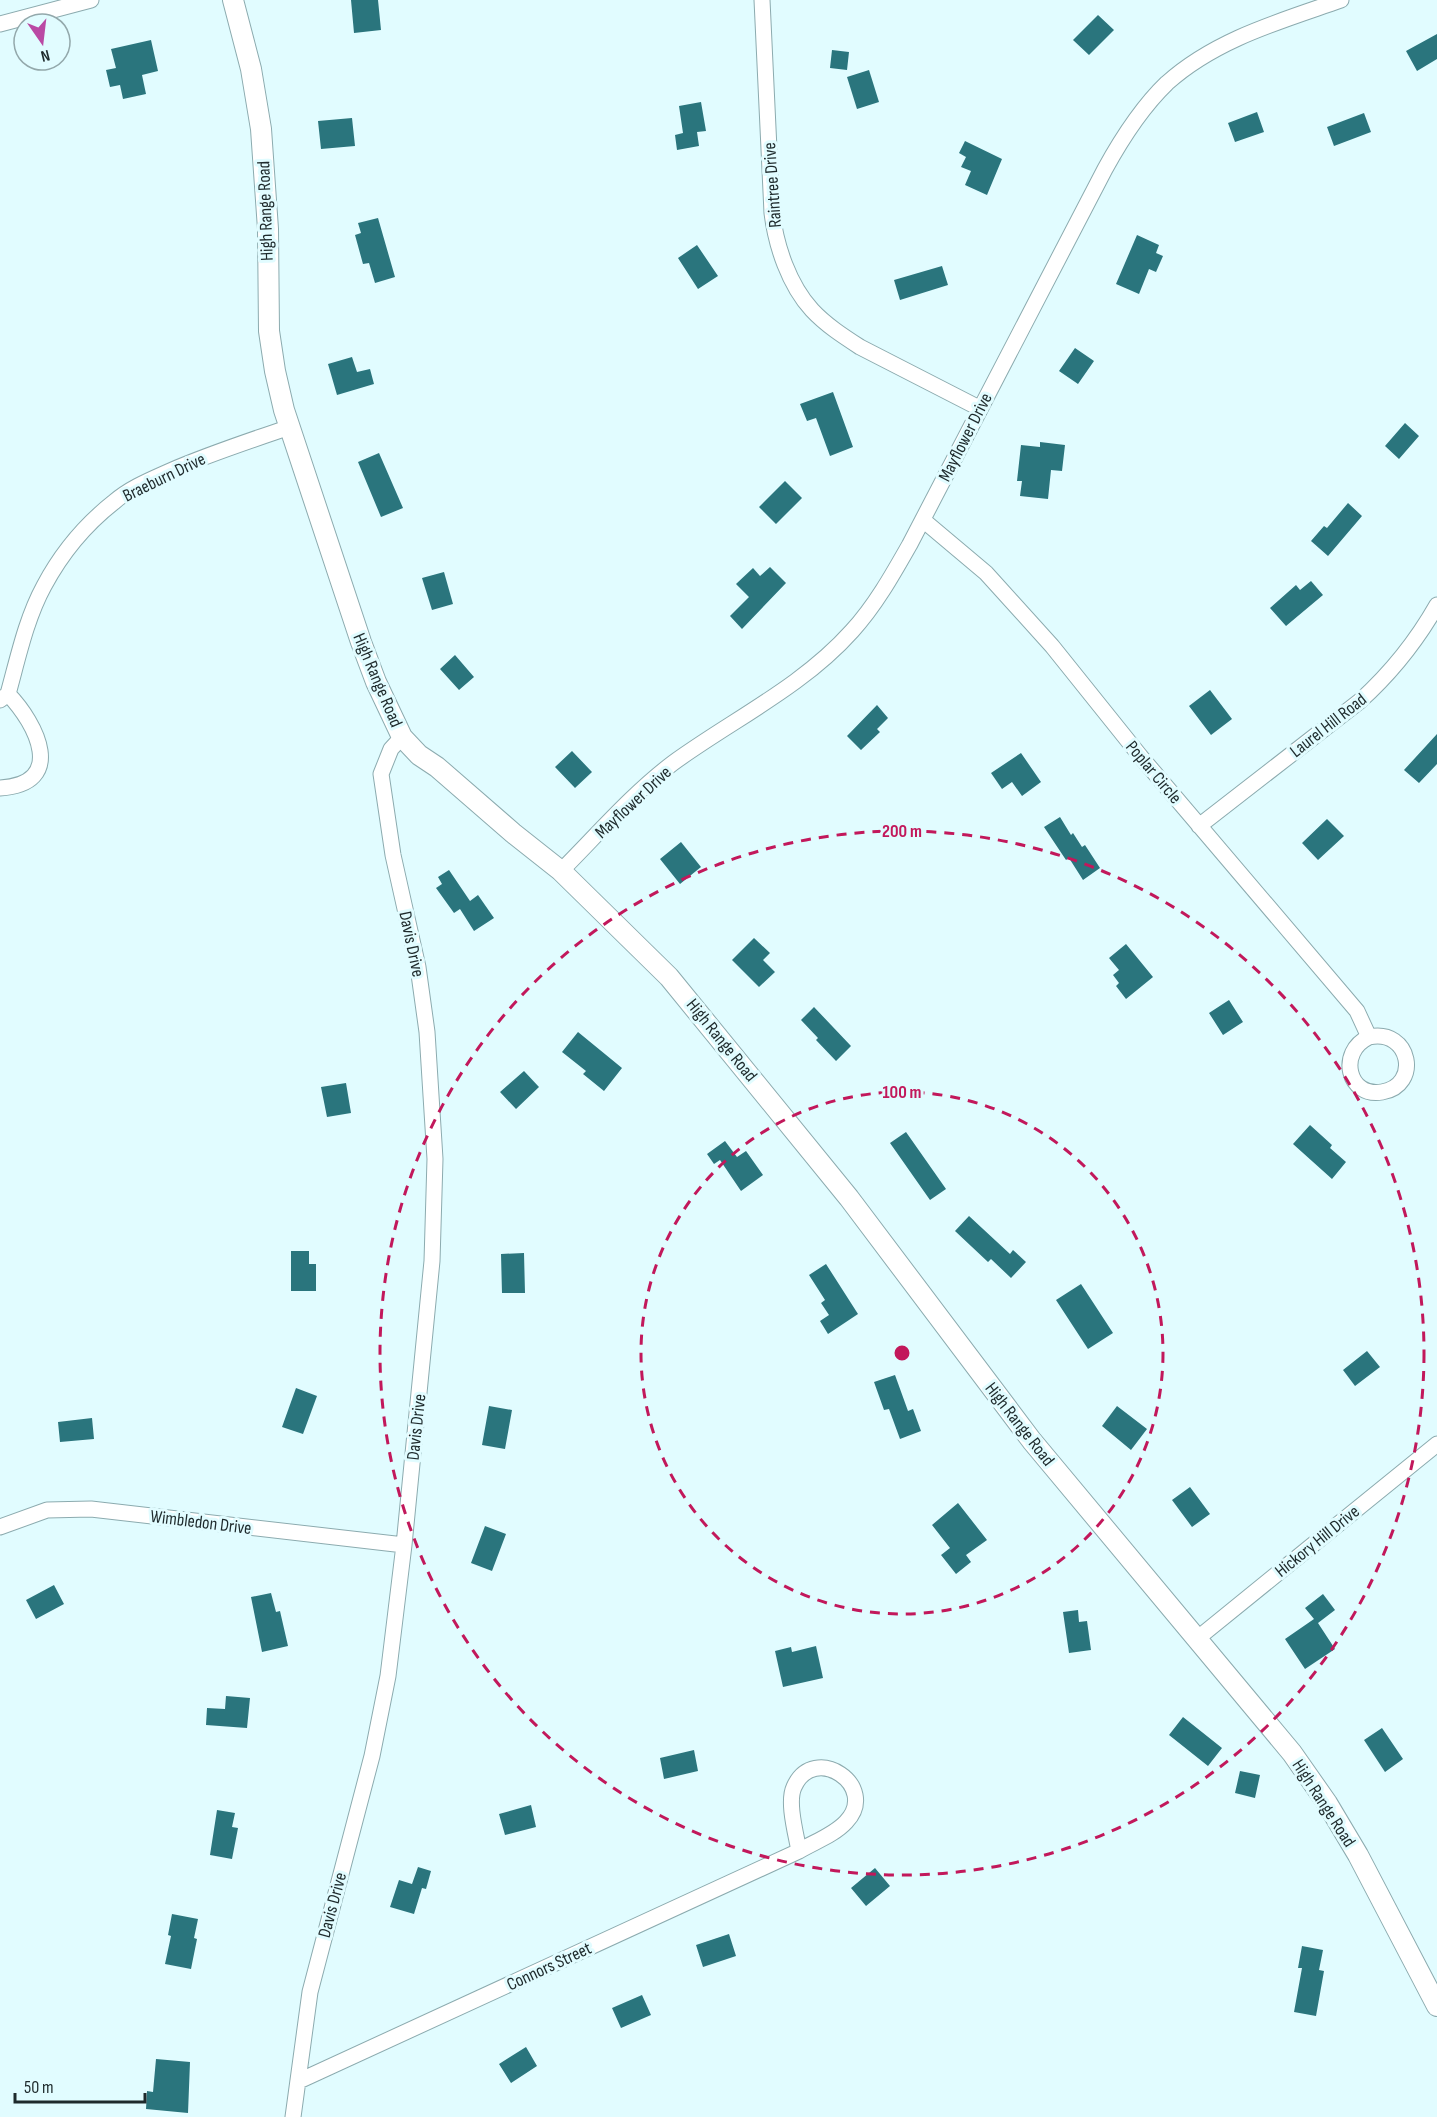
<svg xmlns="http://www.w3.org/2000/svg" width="1437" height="2117" font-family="'Sofia Sans Condensed',sans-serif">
  <rect width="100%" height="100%" fill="#e1fcff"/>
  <!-- building -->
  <path fill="#2a757d" d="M 351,0 L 378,0 L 381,30 L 354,33 Z
    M 1098,15 L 1114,30 L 1089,55 L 1073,40 Z
    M 1437,34 L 1437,59 L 1417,71 L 1406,51 Z
    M 151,40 L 158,71 L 142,75 L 146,94 L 123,99 L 120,85 L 110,87 L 106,70 L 116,68 L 111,49 Z
    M 832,50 L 849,52 L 847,70 L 830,68 Z
    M 869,70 L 879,102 L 857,109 L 847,77 Z
    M 701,102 L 706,131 L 697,132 L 699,146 L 677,150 L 675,135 L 683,133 L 679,106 Z
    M 1257,112 L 1264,132 L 1235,142 L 1228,123 Z
    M 1364,113 L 1371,132 L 1334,146 L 1327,127 Z
    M 352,118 L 355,146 L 321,149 L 318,121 Z
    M 965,141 L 1002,159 L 987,195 L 965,185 L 971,171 L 961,167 L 966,157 L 959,153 Z
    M 378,218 L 395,277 L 375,283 L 369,263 L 363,264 L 355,235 L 361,233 L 358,223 Z
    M 1137,235 L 1159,245 L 1156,253 L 1163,256 L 1156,272 L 1149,269 L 1139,294 L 1116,284 Z
    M 697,245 L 718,276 L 698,289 L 678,258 Z
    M 942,266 L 948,285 L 900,300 L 894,280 Z
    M 1075,348 L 1094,361 L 1078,384 L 1059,371 Z
    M 352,357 L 357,372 L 370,369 L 374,384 L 337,395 L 328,364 Z
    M 833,392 L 853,447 L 830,456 L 816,418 L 807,421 L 800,404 Z
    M 1405,423 L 1419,436 L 1399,459 L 1385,446 Z
    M 1040,442 L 1065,445 L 1062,471 L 1051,470 L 1048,499 L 1020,496 L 1022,481 L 1017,481 L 1021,445 L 1040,447 Z
    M 379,453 L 403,508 L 381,517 L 358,462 Z
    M 785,481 L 802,498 L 776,524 L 759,507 Z
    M 1348,503 L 1362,516 L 1328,556 L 1311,541 L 1324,526 L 1327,528 Z
    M 770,567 L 786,583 L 742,629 L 730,616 L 749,597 L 736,584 L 753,568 L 760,576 Z
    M 444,572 L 453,604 L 432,610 L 422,578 Z
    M 1311,581 L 1323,595 L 1286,626 L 1270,608 L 1296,585 L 1300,590 Z
    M 455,655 L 474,677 L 459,690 L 440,669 Z
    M 1210,690 L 1232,719 L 1211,735 L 1189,706 Z
    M 877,705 L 888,718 L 877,729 L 880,732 L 861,750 L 847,736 Z
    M 1437,734 L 1437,764 L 1419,783 L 1404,770 Z
    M 572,751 L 592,772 L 575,788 L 555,767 Z
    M 1021,753 L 1041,782 L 1022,796 L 1012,782 L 1002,789 L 991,773 Z
    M 1060,817 L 1071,835 L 1073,833 L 1082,847 L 1085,845 L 1100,868 L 1083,880 L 1069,858 L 1066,860 L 1044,827 Z
    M 1327,819 L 1344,836 L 1318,860 L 1302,843 Z
    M 681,842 L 701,867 L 680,884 L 660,859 Z
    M 449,870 L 470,901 L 478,895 L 494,918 L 474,931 L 460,909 L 454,913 L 436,888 L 442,884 L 438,877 Z
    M 754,938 L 770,953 L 763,960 L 775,972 L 759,987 L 732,960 Z
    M 1126,944 L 1153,977 L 1126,999 L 1116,986 L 1119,983 L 1113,975 L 1119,970 L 1109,958 Z
    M 1229,1000 L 1243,1022 L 1223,1035 L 1209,1013 Z
    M 814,1007 L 851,1046 L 836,1061 L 816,1040 L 818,1038 L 801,1020 Z
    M 578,1032 L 622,1068 L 604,1091 L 583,1074 L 586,1071 L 562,1052 Z
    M 524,1071 L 539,1087 L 516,1109 L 500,1092 Z
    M 346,1083 L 351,1113 L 327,1117 L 321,1087 Z
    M 1310,1125 L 1332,1145 L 1330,1148 L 1346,1162 L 1332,1179 L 1293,1144 Z
    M 906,1132 L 946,1189 L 930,1200 L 890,1143 Z
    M 725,1141 L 737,1157 L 746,1151 L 763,1175 L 741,1191 L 720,1160 L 714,1164 L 707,1154 Z
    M 969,1216 L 1010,1254 L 1013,1250 L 1026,1262 L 1011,1278 L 991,1259 L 988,1262 L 955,1231 Z
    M 291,1251 L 309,1251 L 309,1264 L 316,1264 L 316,1291 L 291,1291 Z
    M 524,1253 L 525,1293 L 502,1293 L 501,1254 Z
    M 826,1264 L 858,1314 L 828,1334 L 820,1321 L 829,1315 L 821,1303 L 825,1300 L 809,1275 Z
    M 1081,1284 L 1113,1333 L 1088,1349 L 1056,1300 Z
    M 1367,1351 L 1380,1367 L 1355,1386 L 1343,1370 Z
    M 895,1375 L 908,1411 L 913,1409 L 921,1431 L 900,1439 L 889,1409 L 884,1410 L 874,1382 Z
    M 296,1388 L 317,1396 L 303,1434 L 282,1427 Z
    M 489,1406 L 512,1410 L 505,1449 L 482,1445 Z
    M 1117,1406 L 1147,1429 L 1131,1450 L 1102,1426 Z
    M 92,1418 L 94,1439 L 60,1442 L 58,1422 Z
    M 1190,1487 L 1210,1514 L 1192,1527 L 1172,1500 Z
    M 958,1503 L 987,1540 L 966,1555 L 971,1562 L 956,1574 L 941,1555 L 950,1548 L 932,1525 Z
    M 485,1526 L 506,1534 L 492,1571 L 471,1563 Z
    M 54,1585 L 64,1604 L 36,1619 L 26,1600 Z
    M 271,1593 L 276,1612 L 280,1611 L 288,1646 L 262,1652 L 251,1597 Z
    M 1323,1594 L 1335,1610 L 1318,1623 L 1335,1649 L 1305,1669 L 1285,1639 L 1314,1619 L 1305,1608 Z
    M 1078,1610 L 1079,1622 L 1087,1621 L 1091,1650 L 1069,1653 L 1063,1612 Z
    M 816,1646 L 823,1678 L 783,1687 L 775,1651 L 791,1647 L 792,1652 Z
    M 226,1696 L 250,1698 L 247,1728 L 206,1725 L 207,1708 L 225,1709 Z
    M 1183,1717 L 1222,1748 L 1208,1766 L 1169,1735 Z
    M 1382,1728 L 1403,1759 L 1385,1772 L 1364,1740 Z
    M 694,1750 L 698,1771 L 664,1779 L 660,1758 Z
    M 1240,1771 L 1260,1775 L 1255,1798 L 1235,1793 Z
    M 531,1805 L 536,1827 L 505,1835 L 499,1814 Z
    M 217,1810 L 235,1813 L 232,1827 L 238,1828 L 232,1859 L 210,1855 Z
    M 418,1867 L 431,1871 L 426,1889 L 422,1888 L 414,1914 L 390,1907 L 399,1880 L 412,1884 Z
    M 875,1868 L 890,1886 L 866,1906 L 851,1888 Z
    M 172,1914 L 198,1919 L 194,1938 L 197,1939 L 191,1969 L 165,1964 L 171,1936 L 168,1935 Z
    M 729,1934 L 736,1956 L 703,1967 L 696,1945 Z
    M 1302,1946 L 1323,1950 L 1319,1970 L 1324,1971 L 1316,2016 L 1294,2012 L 1302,1968 L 1298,1968 Z
    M 642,1995 L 651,2015 L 621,2028 L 612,2008 Z
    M 526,2047 L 537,2066 L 511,2083 L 499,2064 Z
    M 156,2059 L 190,2062 L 188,2113 L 146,2109 L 147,2091 L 153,2092 Z"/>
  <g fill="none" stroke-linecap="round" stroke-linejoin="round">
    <!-- minor casing -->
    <g stroke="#8cabaf" stroke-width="17">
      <path id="minor" d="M 762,0 L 772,213 C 776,246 789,285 812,310 C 826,325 843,336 860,347 L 979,408
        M 0,24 L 91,0
        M 923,520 L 986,573 L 1052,646 L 1141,757 L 1357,1011 L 1369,1037 C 1337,1052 1348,1098 1382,1092 C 1421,1086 1411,1028 1369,1037
        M 0,700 L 8,694 C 18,658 26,619 44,586 C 61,554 86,524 114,502 C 130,488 150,480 170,471 C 209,454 249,441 290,427
        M 0,788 C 67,784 37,724 8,694
        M 1199,826 L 1360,701 C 1392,672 1416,642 1437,605
        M 561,871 C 597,835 632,794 673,763 C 732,720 802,687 852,631 C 875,606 893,574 910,544 L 1105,169 C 1122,138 1141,108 1167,83 C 1216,39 1281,21 1341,0
        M 0,1527 L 47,1510 L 91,1509 L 404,1545
        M 1198,1638 L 1437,1444
        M 299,2081 L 799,1851 C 814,1842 834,1835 846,1822 C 880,1786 814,1742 794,1787 C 787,1802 796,1834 799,1851
        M 293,2117 L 310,1992 L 372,1756 L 388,1676 L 404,1545 L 432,1261 L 435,1159 L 427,1032 L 418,967 L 393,855 L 381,774 L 391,749 L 402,737"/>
    </g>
    <!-- tertiary casing -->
    <g stroke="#8cabaf" stroke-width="22">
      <path id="tertiary" d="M 233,0 L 251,69 L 261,129 L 268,229 L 269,331 L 275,371 L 284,410 L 361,642 L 376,682 L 402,737 L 419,755 L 437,767 L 513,833 L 561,871 L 669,977 L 849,1198 L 1032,1441 L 1292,1753 L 1327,1803 L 1358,1855 L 1437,2006"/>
    </g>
    <!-- minor -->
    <use href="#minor" stroke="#fff" stroke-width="15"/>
    <!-- tertiary -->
    <use href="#tertiary" stroke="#fff" stroke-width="20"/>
  </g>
  <!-- distance rings -->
  <g fill="none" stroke="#c2185b" stroke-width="3" stroke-dasharray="10 8">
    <circle cx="902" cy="1353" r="261"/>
    <circle cx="902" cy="1353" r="522"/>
  </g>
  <g text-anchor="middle" stroke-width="6" stroke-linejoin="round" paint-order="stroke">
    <!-- street labels -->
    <g font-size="18" fill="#1e2a2c" stroke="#e1fcff">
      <text transform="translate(772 185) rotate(-94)" y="6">Raintree Drive</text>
      <text transform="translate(265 211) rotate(-92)" y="6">High Range Road</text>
      <text transform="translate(965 437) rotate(-63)" y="6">Mayflower Drive</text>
      <text transform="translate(164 477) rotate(-26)" y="6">Braeburn Drive</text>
      <text transform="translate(378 680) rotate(67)" y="6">High Range Road</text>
      <text transform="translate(1328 725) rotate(-38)" y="6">Laurel Hill Road</text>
      <text transform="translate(1154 772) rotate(50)" y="6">Poplar Circle</text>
      <text transform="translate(633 802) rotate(-43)" y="6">Mayflower Drive</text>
      <text transform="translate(412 944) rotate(78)" y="6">Davis Drive</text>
      <text transform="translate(722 1040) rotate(51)" y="6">High Range Road</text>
      <text transform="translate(1020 1424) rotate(52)" y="6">High Range Road</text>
      <text transform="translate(416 1427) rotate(-84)" y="6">Davis Drive</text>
      <text transform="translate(201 1522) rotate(7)" y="6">Wimbledon Drive</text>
      <text transform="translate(1317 1541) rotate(-39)" y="6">Hickory Hill Drive</text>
      <text transform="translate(1324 1803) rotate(57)" y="6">High Range Road</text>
      <text transform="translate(332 1905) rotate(-75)" y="6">Davis Drive</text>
      <text transform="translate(549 1966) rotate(-25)" y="6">Connors Street</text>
    </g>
  </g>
  <circle cx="902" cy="1353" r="9" fill="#c2185b" stroke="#e1fcff" stroke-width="3"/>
  <g font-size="18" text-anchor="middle" font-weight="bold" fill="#c2185b" stroke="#e1fcff" stroke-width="6" stroke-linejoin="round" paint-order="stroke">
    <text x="902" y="837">200 m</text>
    <text x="902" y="1098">100 m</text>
  </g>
  <!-- north arrow -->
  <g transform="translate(42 42) rotate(166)"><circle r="28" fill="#e1fcff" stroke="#93a8ab" stroke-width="1.5"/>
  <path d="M0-4.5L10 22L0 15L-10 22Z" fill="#ba49a4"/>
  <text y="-9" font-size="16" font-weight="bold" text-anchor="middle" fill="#1e2a2c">N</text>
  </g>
  <!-- scale -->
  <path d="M15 2093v9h130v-9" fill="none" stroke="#1e2a2c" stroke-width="3"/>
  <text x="24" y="2093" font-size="18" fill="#1e2a2c" stroke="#e1fcff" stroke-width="4.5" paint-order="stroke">50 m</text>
</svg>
